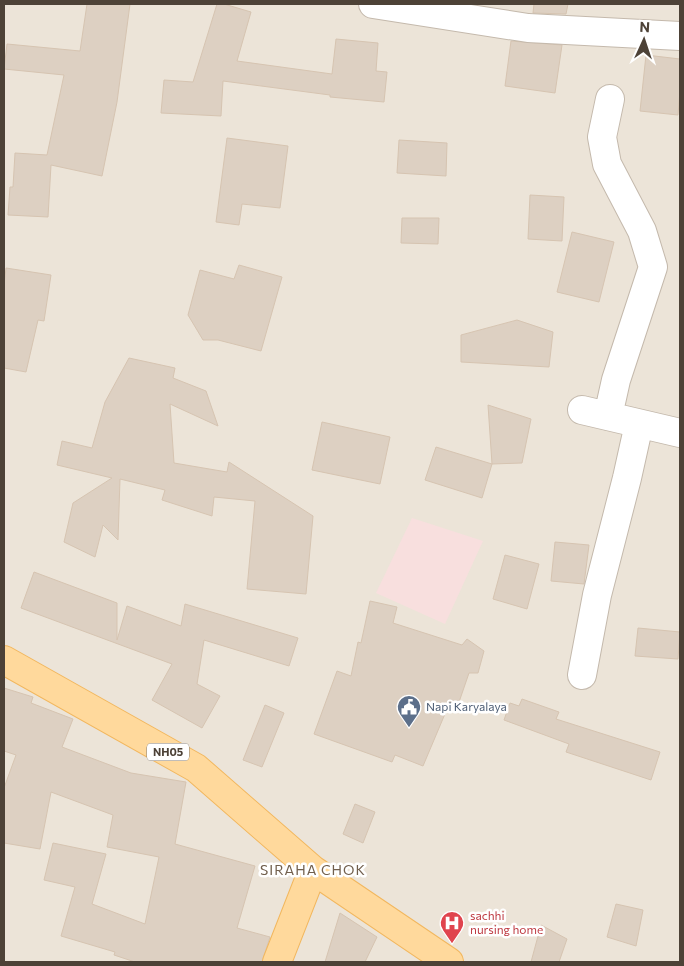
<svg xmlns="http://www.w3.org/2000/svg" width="684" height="966" font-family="Commissioner,sans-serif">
  <rect width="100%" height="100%" fill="#f7f2eb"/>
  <!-- residential -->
  <path fill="#ece4d8" d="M 4,4 L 680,4 L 680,962 L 4,962 Z"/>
  <!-- medical -->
  <path fill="#f8dfde" d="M 412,518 L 483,541 L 445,624 L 376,593 Z"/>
  <!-- building -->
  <path fill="#ddd0c2" stroke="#d6c4b1" d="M 87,4 L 130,4 L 117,102 L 102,176 L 51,165 L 48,217 L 8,215 L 10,187 L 13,187 L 15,153 L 47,155 L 64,75 L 4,69 L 7,44 L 80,51 Z
    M 217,4 L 224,4 L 251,12 L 237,61 L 332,74 L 336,39 L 378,43 L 376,71 L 387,72 L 384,102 L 330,97 L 330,95 L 223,81 L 221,116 L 161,113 L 164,80 L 193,82 Z
    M 534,4 L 568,4 L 566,14 L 533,13 Z
    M 511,41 L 562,45 L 555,93 L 505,86 Z
    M 646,55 L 680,59 L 680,91 L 678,115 L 640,111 Z
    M 227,138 L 288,146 L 280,208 L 242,204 L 239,225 L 216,222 Z
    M 399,140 L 447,143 L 446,176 L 397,173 Z
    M 530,195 L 564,197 L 562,241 L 528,239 Z
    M 402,218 L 439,218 L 438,244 L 401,243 Z
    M 572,232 L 614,242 L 599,302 L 557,292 Z
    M 239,265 L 282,277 L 261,351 L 218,340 L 203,340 L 188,315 L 200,270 L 234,279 Z
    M 6,268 L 51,275 L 44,321 L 38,320 L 26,372 L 4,368 L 4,285 Z
    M 517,320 L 553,332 L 549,367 L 461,362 L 461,335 Z
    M 129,358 L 175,368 L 173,378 L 206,391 L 218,426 L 170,404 L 174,463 L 227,472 L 229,462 L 313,516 L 306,594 L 247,589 L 255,501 L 214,497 L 212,516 L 162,500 L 165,490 L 120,479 L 118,540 L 103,525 L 95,557 L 64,542 L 73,503 L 112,478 L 57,465 L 62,441 L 92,448 L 105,402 Z
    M 488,405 L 531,419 L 522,463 L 492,464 Z
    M 322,422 L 390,437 L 380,484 L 312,470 Z
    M 436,447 L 492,464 L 482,498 L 425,480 Z
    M 555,542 L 589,545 L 584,584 L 551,581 Z
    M 505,555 L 539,564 L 527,609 L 493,599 Z
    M 34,572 L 117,603 L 117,640 L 127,606 L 181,626 L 185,604 L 298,638 L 289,666 L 204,640 L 197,684 L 220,696 L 202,728 L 152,700 L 172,664 L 21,608 Z
    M 370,601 L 397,607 L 393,623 L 462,645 L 467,639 L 484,651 L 478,673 L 469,673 L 458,705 L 450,702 L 423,766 L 395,755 L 392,762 L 314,734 L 337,671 L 351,676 L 358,642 L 361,643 Z
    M 638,628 L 680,632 L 678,659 L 635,656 Z
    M 4,688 L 33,697 L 31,703 L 73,719 L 62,747 L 131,773 L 186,782 L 175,844 L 255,866 L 237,928 L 270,937 L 262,962 L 135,962 L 114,955 L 115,952 L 61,936 L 75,887 L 44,880 L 53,843 L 106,854 L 92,904 L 145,924 L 159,857 L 107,847 L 113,815 L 51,792 L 40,849 L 4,843 L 4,788 L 16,755 L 4,751 Z
    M 522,699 L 559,712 L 556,719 L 660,752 L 651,780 L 566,752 L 569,744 L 504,720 L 510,703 L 519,706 Z
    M 265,705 L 284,713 L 262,767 L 243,760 Z
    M 355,804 L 375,812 L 363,843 L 343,834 Z
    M 616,904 L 643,910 L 636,946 L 607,937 Z
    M 340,913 L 377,937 L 365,962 L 325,962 Z
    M 541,925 L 567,939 L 559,962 L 531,962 Z"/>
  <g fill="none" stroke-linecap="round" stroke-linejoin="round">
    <!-- minor casing -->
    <g stroke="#c4b9ac" stroke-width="30">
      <path id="minor" d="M 373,4 L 528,28 L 680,36
        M 582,410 L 680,433
        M 608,416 L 616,380 L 653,267 L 642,231 L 607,164 L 602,137 L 610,99
        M 582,675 L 597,595 L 627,478 L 639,424"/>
    </g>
    <!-- major casing -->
    <g stroke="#f2b75e" stroke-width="30">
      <path id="major" d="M 4,660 L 196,768 L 313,870 L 449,962
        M 277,962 L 313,870"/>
    </g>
    <!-- minor -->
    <use href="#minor" stroke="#fff" stroke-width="28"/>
    <!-- major -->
    <use href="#major" stroke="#ffd99c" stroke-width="28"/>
  </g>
  <!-- icons -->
  <defs>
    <g id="civic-pin" transform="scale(1.25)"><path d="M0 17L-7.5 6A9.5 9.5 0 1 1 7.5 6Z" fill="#5c6f8a" stroke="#fff"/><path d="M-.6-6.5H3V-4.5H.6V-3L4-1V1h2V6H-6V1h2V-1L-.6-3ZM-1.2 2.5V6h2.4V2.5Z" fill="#fff"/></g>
    <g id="hospital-pin" transform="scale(1.25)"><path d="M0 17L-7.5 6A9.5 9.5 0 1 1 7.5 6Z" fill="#e0444e" stroke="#fff"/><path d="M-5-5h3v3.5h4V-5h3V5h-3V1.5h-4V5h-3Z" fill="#fff"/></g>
  </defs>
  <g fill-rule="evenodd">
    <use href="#civic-pin" x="409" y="707"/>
    <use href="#hospital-pin" x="452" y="923"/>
  </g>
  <g text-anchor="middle" stroke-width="5" stroke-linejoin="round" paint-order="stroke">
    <!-- shield labels -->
    <rect fill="#fff" stroke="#827b73" stroke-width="1" x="147" y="743.5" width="42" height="17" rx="4"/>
    <g font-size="11" font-weight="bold" fill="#4d4237">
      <text x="168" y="756">NH05</text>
    </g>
    <!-- service labels -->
    <g font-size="12" fill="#4e5e75" stroke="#fff" text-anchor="start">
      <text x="426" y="711">Napi Karyalaya</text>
    </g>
    <!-- health labels -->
    <g font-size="12" fill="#be3a42" stroke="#fff" text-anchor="start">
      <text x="470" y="920">sachhi<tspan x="470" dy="14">nursing home</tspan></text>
    </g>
    <!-- neighbourhood labels -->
    <g font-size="14" letter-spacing="1" fill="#715f4d" stroke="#fff">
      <text x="313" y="875">SIRAHA CHOK</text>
    </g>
  </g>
  <!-- border -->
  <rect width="684" height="966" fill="none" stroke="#4d4237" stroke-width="10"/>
  <!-- north arrow -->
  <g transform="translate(644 40) rotate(3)" stroke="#ffffff" stroke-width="4" paint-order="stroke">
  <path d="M0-4L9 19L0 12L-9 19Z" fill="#4d4237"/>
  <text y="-8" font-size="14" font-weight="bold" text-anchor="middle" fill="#4d4237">N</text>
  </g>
</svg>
